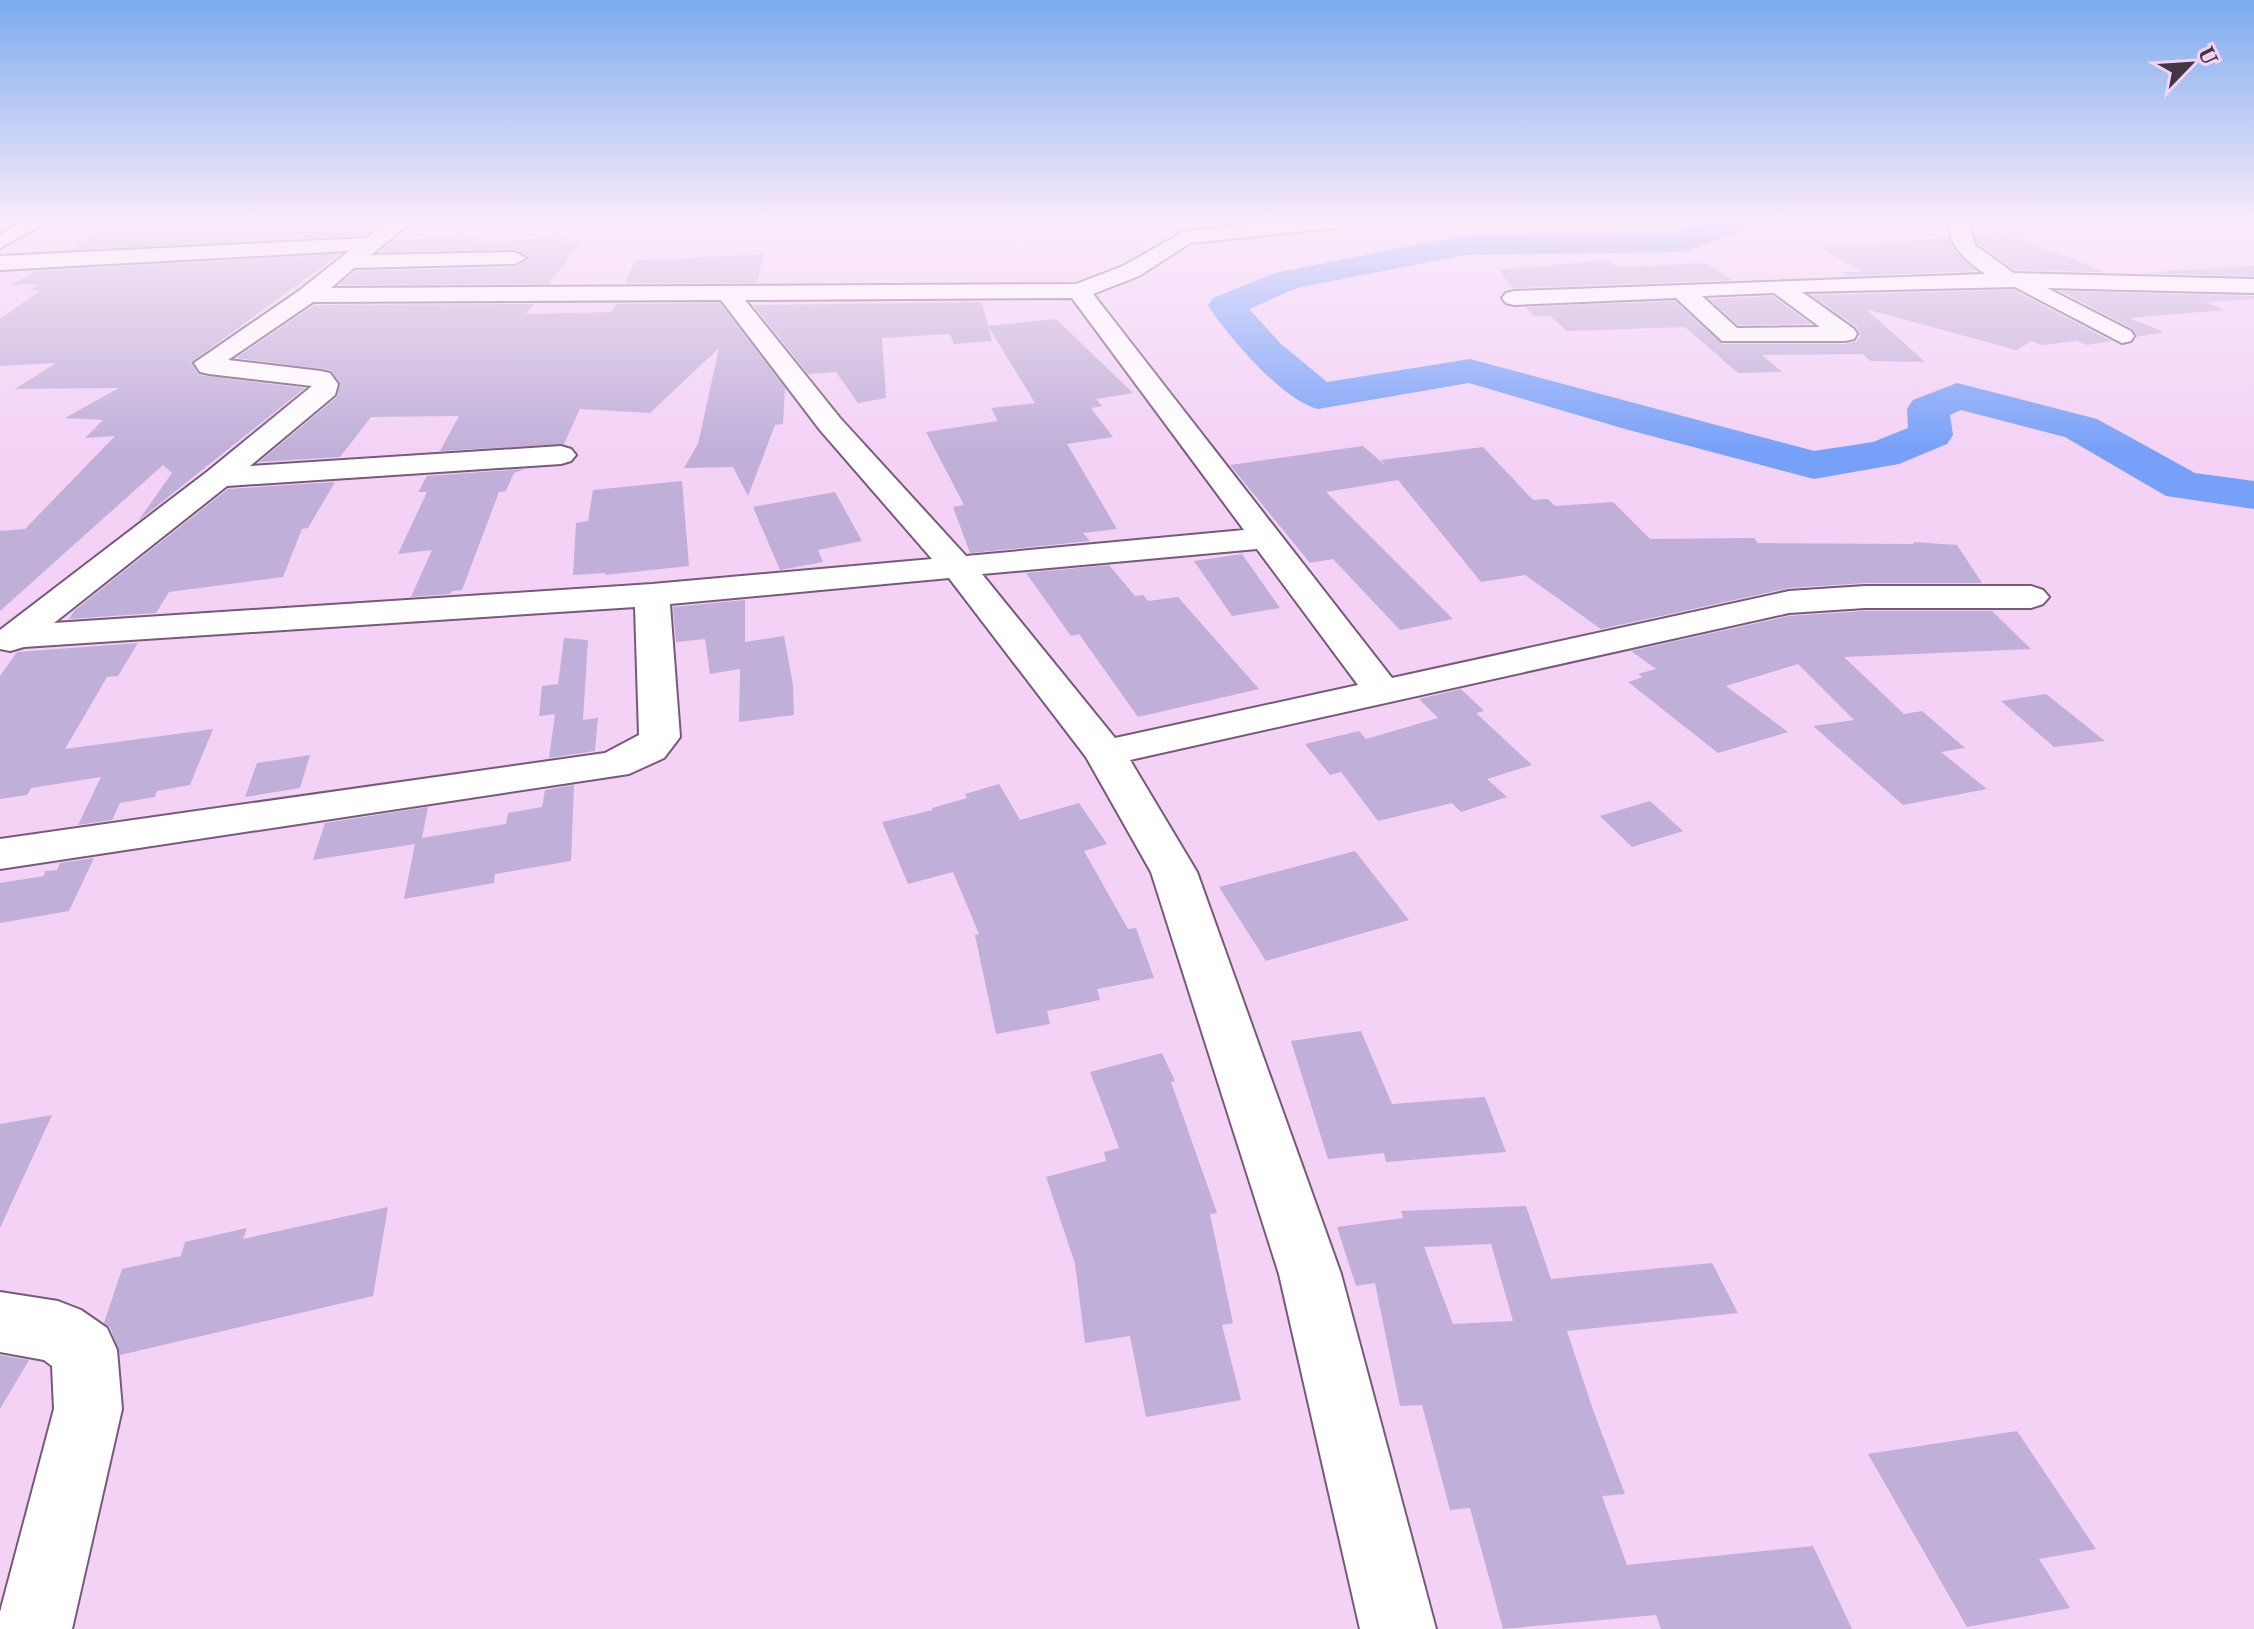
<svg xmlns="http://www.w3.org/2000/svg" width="2254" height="1629" font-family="'Noto Serif',serif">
  <rect width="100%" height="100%" fill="#f3d2f6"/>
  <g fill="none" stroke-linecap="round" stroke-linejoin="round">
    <!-- river -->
    <path fill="#77a1f8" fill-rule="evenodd" d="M 1709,222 L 1753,222 L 1748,229 L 1684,252 L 1465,255 L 1297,288 L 1249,309 L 1280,343 L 1327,382 L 1470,359 L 1814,451 L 1873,442 L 1908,428 L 1907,409 L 1913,400 L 1957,383 L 2097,419 L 2195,473 L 2254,481 L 2254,509 L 2166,496 L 2065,437 L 1961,410 L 1950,415 L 1953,435 L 1947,444 L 1899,464 L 1814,479 L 1625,429 L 1469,383 L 1318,409 C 1281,399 1230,338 1208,306 L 1213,298 L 1275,273 L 1465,235 L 1680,232 Z"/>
  </g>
  <!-- building -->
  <path fill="#c0afd8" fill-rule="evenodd" d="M 125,222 L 381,222 L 365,235 L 70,250 L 106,228 Z
    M 2008,233 L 2104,272 L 2015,270 L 1978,243 L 1976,236 Z
    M 478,237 L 473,243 L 566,237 L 564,241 L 582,240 L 549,284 L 339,285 L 355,271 L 515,267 L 529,259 L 515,249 L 380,252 L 394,240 Z
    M 1948,238 L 1958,255 L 1976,271 L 1848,276 L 1843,272 L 1863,272 L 1819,247 Z
    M 340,254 L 191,362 L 199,375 L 305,388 L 138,521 L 172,473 L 163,465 L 0,611 L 0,531 L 25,529 L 115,436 L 85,438 L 103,420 L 65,418 L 119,388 L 15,389 L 56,363 L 0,366 L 0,319 L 41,290 L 29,291 L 39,284 L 11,285 L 35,271 Z
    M 764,254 L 757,283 L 625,283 L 635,261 Z
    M 1606,260 L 1618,267 L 1706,263 L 1732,280 L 1512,288 L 1499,270 Z
    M 2254,266 L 2254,276 L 2139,273 Z
    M 2014,290 L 2111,341 L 2087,345 L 2076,341 L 2042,345 L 2032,341 L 2016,350 L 1866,309 L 1925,362 L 1870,361 L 1863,354 L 1762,355 L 1782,372 L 1738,373 L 1685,327 L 1567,331 L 1550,316 L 1533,316 L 1526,307 L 1675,301 L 1722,344 L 1845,344 L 1857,341 L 1860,336 L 1857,327 L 1811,295 Z
    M 2060,291 L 2254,296 L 2254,299 L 2206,302 L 2224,310 L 2129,318 L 2164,332 L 2137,337 L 2132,328 Z
    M 1773,296 L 1811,324 L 1738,325 L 1709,299 Z
    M 982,302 L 988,326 L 1056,319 L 1133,393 L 1096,399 L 1102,406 L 1091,408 L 1113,437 L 1067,444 L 1117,529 L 1083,533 L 1090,541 L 970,553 L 953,507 L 964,505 L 926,432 L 998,421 L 991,408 L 1035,403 L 988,326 L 992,341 L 954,344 L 950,334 L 882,338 L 886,398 L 858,403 L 836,372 L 808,374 L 753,305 Z
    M 720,303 L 785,388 L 783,424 L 775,425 L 748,496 L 733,467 L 684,468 L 698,444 L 719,348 L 650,413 L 580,409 L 564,444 L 440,451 L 459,416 L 371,417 L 340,457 L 259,462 L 337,397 L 340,382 L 331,370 L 236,358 L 314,305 L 534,304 L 526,314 L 612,312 L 616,304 Z
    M 1363,446 L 1386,466 L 1381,460 L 1483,447 L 1533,500 L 1548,499 L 1555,506 L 1613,502 L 1650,539 L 1754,538 L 1758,543 L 1914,544 L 1913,542 L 1957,545 L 1982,583 L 1865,583 L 1789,588 L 1601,629 L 1525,575 L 1481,582 L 1398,480 L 1326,492 L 1453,619 L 1400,630 L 1333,559 L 1310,563 L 1230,465 Z
    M 525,469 L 514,473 L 506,491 L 499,492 L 462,590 L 452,591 L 450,594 L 411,597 L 432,550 L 398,554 L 427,492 L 418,492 L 427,476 Z
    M 682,481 L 689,566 L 605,575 L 606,573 L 573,575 L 576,523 L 588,521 L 593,490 Z
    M 335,482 L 308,528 L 302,529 L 283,577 L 169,592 L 156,613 L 69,619 L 75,610 L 228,489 Z
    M 835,492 L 862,541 L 818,550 L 823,562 L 780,570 L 753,507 Z
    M 1242,554 L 1280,608 L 1232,616 L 1194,561 Z
    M 1109,565 L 1135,596 L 1143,595 L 1148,601 L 1178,597 L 1259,689 L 1138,717 L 1079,634 L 1071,636 L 1026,573 Z
    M 745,600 L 745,642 L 784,636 L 793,685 L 794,715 L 739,722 L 740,669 L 710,674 L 705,639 L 676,642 L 673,607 Z
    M 1865,611 L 1992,611 L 2031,649 L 1844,657 L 1904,714 L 1922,711 L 1965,748 L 1941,752 L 1987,789 L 1903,805 L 1813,726 L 1854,720 L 1798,664 L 1726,686 L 1788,732 L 1718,753 L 1628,682 L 1643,677 L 1638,674 L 1656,669 L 1631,651 L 1789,616 Z
    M 564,638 L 588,640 L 583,720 L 598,718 L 595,751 L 549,758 L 555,714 L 539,716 L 542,686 L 558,684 Z
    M 138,643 L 118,676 L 107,677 L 65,749 L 213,729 L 190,785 L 157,791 L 155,797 L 120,803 L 112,820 L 78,825 L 101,777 L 31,788 L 27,795 L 0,799 L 0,676 L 17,652 Z
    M 1461,689 L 1484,711 L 1476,713 L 1532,765 L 1487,779 L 1507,797 L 1461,812 L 1452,803 L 1378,821 L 1341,772 L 1330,775 L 1305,744 L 1359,731 L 1366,739 L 1438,718 L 1419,699 Z
    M 2046,694 L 2105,741 L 2054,747 L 2001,701 Z
    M 310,755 L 300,788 L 245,797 L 257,763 Z
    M 999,784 L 1020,820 L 1079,803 L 1107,844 L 1084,851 L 1128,929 L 1136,928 L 1154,978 L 1097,989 L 1100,1000 L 1047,1011 L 1050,1024 L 996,1034 L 975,935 L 979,934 L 953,872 L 908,884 L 882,822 L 933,810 L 932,808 L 967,798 L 965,794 Z
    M 574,785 L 571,861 L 495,874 L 494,883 L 404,899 L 415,844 L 313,860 L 325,823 L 428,807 L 422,838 L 506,824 L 508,813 L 542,807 L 545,790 Z
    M 1650,801 L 1683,831 L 1632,847 L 1600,816 Z
    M 1355,851 L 1409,920 L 1266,961 L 1219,887 Z
    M 94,858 L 69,911 L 0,923 L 0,883 L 44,876 L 45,871 L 57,870 L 60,863 Z
    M 1361,1031 L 1392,1104 L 1485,1097 L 1506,1152 L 1386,1162 L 1384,1153 L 1328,1159 L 1291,1041 Z
    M 1162,1053 L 1175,1081 L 1171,1082 L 1217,1213 L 1210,1214 L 1233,1323 L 1222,1325 L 1241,1400 L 1146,1417 L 1130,1336 L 1085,1343 L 1075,1264 L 1046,1177 L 1106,1161 L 1104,1152 L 1119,1148 L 1090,1072 Z
    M 52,1115 L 0,1228 L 0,1124 Z
    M 1526,1206 L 1551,1279 L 1712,1263 L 1738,1313 L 1567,1331 L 1593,1410 L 1625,1494 L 1602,1496 L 1627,1565 L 1813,1546 L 1852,1629 L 1661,1629 L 1656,1615 L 1503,1629 L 1470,1508 L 1450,1510 L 1422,1405 L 1400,1406 L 1375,1283 L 1356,1286 L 1337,1227 L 1403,1218 L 1401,1211 ZM 1491,1244 L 1513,1321 L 1453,1324 L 1424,1247 Z
    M 388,1207 L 373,1296 L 120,1355 L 110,1327 L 104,1323 L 122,1269 L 181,1256 L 185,1242 L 247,1228 L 243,1239 Z
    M 0,1355 L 29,1360 L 0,1409 Z
    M 2017,1431 L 2096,1549 L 2039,1559 L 2070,1608 L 1967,1627 L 1868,1454 Z"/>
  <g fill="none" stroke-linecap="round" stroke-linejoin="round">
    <!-- minor casing -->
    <g stroke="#775a79" stroke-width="4">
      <path id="minor" d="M 23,222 L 47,222 L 0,248 L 0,234 Z
        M 389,222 L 411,222 L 371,255 L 515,252 L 526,258 L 515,264 L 354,268 L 331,288 L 1076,284 L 1123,266 L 1185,231 L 1278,222 L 1344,222 L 1341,226 L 1334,228 L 1190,243 L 1139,276 L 1093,294 L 1392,678 L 1789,591 L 1865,586 L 2031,586 L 2043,590 L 2049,597 L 2043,604 L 2031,608 L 1865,608 L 1789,613 L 1130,760 L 1197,872 L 1341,1274 L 1436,1629 L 1360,1629 L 1279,1274 L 1151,872 L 1086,757 L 949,578 L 670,604 L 680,737 L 664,758 L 629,774 L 0,869 L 0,839 L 605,753 L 639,735 L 635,607 L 24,647 L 10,651 L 0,649 L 0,630 L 208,471 L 312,386 L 209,374 L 200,372 L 194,363 L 300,290 L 349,251 L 0,270 L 0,256 L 366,238 ZM 1072,298 L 1244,530 L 966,556 L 840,418 L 745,300 ZM 721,300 L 820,430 L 932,559 L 652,584 L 54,623 L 227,486 L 561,464 L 571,461 L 576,455 L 571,449 L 561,446 L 250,466 L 335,395 L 338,384 L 330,373 L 321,371 L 228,360 L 313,302 ZM 1257,549 L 1358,685 L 1115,738 L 982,574 Z
        M 1949,222 L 1969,222 L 1975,245 L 2014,273 L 2254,279 L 2254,293 L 2047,288 L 2131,331 L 2134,336 L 2131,341 L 2122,343 L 2015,287 L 1802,292 L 1854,329 L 1857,334 L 1854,339 L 1845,341 L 1722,341 L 1676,298 L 1514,305 L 1506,303 L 1502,298 L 1506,293 L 1514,291 L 1985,274 C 1966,261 1949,247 1949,222 ZM 1774,293 L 1820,327 L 1737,328 L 1702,296 Z
        M 0,1292 L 58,1301 L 81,1310 L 107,1328 L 117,1350 L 122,1409 L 72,1629 L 0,1629 L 0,1612 L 54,1409 L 52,1366 L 44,1360 L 0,1352 Z"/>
    </g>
    <!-- minor -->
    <use href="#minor" fill="#fff" fill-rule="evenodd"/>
  </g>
  <!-- sky -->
  <linearGradient id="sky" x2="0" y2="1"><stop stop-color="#7bacee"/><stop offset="0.49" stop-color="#faebfb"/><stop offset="1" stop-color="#faebfb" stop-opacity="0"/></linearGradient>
  <rect width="2254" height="450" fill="url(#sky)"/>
  <!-- north arrow -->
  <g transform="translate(2190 64) rotate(65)" stroke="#f3d2f6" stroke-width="6" paint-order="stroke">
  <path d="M0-6L14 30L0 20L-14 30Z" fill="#433644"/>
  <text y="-12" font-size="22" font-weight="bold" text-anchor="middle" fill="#433644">U</text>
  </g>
</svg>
